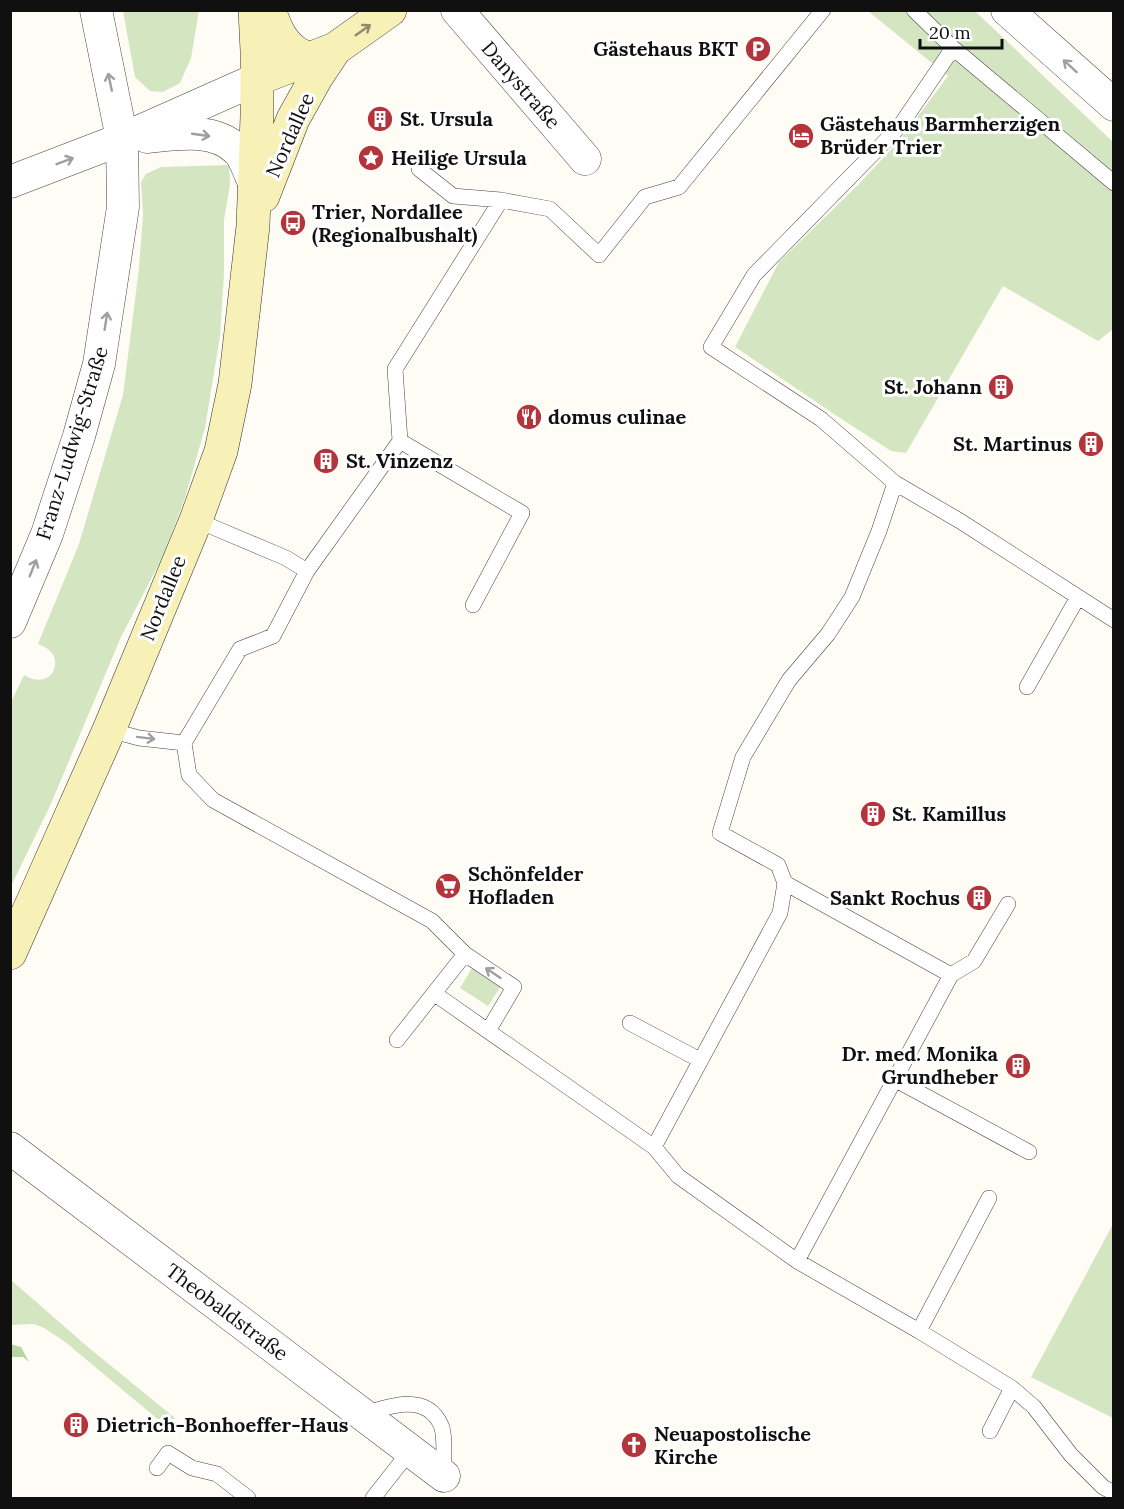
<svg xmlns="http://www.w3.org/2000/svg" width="1124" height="1509" font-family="Lora,serif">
  <defs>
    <pattern id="forest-firs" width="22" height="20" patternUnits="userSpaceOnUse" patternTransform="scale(1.5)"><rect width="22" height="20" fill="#b9d5a2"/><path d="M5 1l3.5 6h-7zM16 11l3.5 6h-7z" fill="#9eb68a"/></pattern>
  </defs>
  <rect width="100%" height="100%" fill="#fefcf5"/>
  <!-- green -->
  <path fill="#d4e6c1" d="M 123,11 L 199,11 L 191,58 L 180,83 L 163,92 L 150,91 L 135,77 Z
    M 868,11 L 975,11 L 1113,142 L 1113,329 L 1098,341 L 1003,286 L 906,453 L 891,451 L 840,418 L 735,347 L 779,262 L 859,184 L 900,140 L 948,76 Z
    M 229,165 L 230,185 L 224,220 L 224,274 L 220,336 L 205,428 L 184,501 L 162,558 L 121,637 L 50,806 L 11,886 L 11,702 L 24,675 C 29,678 36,681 43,679 C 55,677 59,661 51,652 C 48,648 42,646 38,644 L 79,544 L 123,395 L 139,268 L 143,214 L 141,182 L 146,174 L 161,167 Z
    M 472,968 L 501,986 L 488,1006 L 460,988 Z
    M 1113,1224 L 1114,1224 L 1113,1418 L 1031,1377 Z
    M 11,1280 L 89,1348 L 175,1418 L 167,1427 L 64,1341 L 44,1328 L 34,1324 L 11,1325 Z"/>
  <!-- forest -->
  <path fill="url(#forest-firs)" d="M 10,1344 L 21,1347 L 29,1362 L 23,1357 L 11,1357 Z"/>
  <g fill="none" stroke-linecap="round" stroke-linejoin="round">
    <!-- lane casing -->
    <g stroke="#434343" stroke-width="16">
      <path id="lane" d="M 914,10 L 953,48 L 900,126 L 754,275 L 711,347 L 821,419 L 895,483 L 960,521 L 1114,620
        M 953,48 L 1114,183
        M 419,169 L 453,196 L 501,200 L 550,209 L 599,255 L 645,197 L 679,187 L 823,10
        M 400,441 L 395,369 L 501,200
        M 196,520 L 286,558 L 307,571
        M 473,605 L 522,513 L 400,441 L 307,571 L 273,636 L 240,649 L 184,743 L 189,775 L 213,800 L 432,921 L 465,954 L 514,987 L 488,1031
        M 1027,687 L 1078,597
        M 109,730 L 139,738 L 184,743
        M 785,883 L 951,975 L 974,961 L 1008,904
        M 435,994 L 654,1147 L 678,1176 L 797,1261 L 951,975
        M 630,1023 L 700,1060
        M 397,1040 L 465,954
        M 894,1079 L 1029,1152
        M 654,1147 L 780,913 L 785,883 L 778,865 L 720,833 L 743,757 L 789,680 L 828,634 L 852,597 L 879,531 L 895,483
        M 797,1261 L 919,1331 L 989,1198
        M 919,1331 L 1012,1388 L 1034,1407 L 1071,1455 L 1103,1487 L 1114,1493
        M 362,1415 C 388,1406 426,1392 441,1425 C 446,1437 443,1463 444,1476
        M 990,1431 L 1012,1388
        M 157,1468 L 168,1453 L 192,1468 L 217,1474 L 248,1498
        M 373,1498 L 410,1451"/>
    </g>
    <!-- street casing -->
    <g stroke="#434343" stroke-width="33">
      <path id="street" d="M 457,10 L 585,159
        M 1007,10 L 1114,105
        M 147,137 C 176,134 214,127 237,150 C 244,156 250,174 254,183
        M 10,182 L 122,139 L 257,79
        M 10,622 L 47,534 L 79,436 L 99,364 L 123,207 L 122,139 L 96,10
        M 10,1148 L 444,1476"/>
    </g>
    <!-- secondary casing -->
    <g stroke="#323232" stroke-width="34">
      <path id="secondary" d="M 269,10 C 275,26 280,41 294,51 C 298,55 306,57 311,59
        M 257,79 L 335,49 L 390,10
        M 263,196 L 293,119 L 317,76 L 335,49
        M 10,953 L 109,730 L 196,520 L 221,451 L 235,384 L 253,226 L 257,116 L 257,51 L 255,10"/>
    </g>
    <!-- lane -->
    <use href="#lane" stroke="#fff" stroke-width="15"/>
    <!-- street -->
    <use href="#street" stroke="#fff" stroke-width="32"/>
    <!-- secondary -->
    <use href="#secondary" stroke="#f7f0b7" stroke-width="33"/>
  </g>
  <!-- one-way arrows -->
  <defs><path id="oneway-shaft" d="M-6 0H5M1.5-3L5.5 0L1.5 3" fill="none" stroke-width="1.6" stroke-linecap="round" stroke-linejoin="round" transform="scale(1.5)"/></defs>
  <use stroke="#8f8b6c" href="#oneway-shaft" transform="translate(363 30) rotate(-35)"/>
  <g stroke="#9f9f9f">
    <use href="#oneway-shaft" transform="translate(1070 66) rotate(-138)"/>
    <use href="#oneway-shaft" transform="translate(110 82) rotate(-102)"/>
    <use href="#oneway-shaft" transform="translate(201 135) rotate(8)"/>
    <use href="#oneway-shaft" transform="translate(65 161) rotate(-21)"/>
    <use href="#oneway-shaft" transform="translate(106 321) rotate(-81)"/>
    <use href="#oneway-shaft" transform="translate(33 568) rotate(-68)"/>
    <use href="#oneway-shaft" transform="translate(146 738) rotate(7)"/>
    <use href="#oneway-shaft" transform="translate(493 973) rotate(-146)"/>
  </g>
  <!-- icons -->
  <defs>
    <g id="parking-disc" transform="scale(1.35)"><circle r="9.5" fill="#b3353b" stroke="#fff"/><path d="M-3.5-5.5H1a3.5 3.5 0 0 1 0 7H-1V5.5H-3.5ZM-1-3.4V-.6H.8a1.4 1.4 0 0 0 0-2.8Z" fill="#fff"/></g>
    <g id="building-disc" transform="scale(1.35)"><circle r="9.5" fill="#b3353b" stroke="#fff"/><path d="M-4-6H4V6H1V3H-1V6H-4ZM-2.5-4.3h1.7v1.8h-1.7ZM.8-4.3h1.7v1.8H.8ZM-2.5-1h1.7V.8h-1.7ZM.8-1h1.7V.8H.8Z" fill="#fff"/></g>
    <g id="hotel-disc" transform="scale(1.35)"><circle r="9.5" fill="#b3353b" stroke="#fff"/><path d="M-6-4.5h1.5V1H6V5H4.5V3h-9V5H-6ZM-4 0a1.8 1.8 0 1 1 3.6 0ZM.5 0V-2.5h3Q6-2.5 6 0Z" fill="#fff"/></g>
    <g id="sight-disc" transform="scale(1.35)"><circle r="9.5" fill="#b3353b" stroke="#fff"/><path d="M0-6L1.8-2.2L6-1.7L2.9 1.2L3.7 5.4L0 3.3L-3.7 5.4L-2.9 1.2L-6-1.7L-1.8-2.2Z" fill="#fff"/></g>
    <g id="bus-disc" transform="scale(1.35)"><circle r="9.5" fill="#b3353b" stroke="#fff"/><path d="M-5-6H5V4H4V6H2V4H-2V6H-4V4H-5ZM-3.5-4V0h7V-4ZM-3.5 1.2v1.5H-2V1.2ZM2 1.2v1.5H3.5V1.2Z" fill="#fff"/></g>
    <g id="restaurant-disc" transform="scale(1.35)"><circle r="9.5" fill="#b3353b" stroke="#fff"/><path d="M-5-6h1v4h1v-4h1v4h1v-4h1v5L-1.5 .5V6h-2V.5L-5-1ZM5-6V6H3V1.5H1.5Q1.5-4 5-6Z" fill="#fff"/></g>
    <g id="supermarket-disc" transform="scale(1.35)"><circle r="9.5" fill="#b3353b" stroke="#fff"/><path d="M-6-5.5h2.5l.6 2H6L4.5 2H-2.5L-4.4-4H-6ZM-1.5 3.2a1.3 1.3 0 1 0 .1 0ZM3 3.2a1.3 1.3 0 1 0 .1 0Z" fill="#fff"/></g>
    <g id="church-disc" transform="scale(1.35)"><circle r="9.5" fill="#b3353b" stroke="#fff"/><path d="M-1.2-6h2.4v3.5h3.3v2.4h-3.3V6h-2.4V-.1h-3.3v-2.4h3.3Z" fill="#fff"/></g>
  </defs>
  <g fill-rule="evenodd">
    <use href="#parking-disc" x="758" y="49"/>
    <use href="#building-disc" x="380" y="119"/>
    <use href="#hotel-disc" x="801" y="136"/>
    <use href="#sight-disc" x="371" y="158"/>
    <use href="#bus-disc" x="293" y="223"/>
    <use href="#building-disc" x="1001" y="387"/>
    <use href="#restaurant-disc" x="529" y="417"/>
    <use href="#building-disc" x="1091" y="444"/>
    <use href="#building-disc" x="326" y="461"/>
    <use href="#building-disc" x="873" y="814"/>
    <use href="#supermarket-disc" x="448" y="886"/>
    <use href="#building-disc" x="979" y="898"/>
    <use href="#building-disc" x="1018" y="1066"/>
    <use href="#building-disc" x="76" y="1425"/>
    <use href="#church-disc" x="634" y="1445"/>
  </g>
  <g text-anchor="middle" stroke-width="6" stroke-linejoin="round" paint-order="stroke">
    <!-- poi labels -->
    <g font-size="20" font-weight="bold" fill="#101010" stroke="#fff" text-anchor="start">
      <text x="738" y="56" text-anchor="end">Gästehaus BKT</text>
      <text x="400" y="126">St. Ursula</text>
      <text x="820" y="131">Gästehaus Barmherzigen<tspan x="820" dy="23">Brüder Trier</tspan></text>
      <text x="391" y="165">Heilige Ursula</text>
      <text x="312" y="219">Trier, Nordallee<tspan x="312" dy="23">(Regionalbushalt)</tspan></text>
      <text x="982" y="394" text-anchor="end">St. Johann</text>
      <text x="548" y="424">domus culinae</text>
      <text x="1072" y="451" text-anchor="end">St. Martinus</text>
      <text x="346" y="468">St. Vinzenz</text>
      <text x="892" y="821">St. Kamillus</text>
      <text x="468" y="881">Schönfelder<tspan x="468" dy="23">Hofladen</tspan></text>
      <text x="960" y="905" text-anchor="end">Sankt Rochus</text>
      <text x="998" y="1061" text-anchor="end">Dr. med. Monika<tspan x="998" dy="23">Grundheber</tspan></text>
      <text x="96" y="1432">Dietrich-Bonhoeffer-Haus</text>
      <text x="654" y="1441">Neuapostolische<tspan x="654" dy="23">Kirche</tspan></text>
    </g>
    <!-- street labels -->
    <g font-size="20" fill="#101010" stroke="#fff">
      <text transform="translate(521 85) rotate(49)" y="7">Danystraße</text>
      <text transform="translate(290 135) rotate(-66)" y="7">Nordallee</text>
      <text transform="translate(72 443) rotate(-73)" y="7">Franz-Ludwig-Straße</text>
      <text transform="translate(163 598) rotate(-68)" y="7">Nordallee</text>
      <text transform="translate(227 1312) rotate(37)" y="7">Theobaldstraße</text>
    </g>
  </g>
  <!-- border -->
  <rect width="1124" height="1509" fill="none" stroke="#101010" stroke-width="24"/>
  <!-- scale -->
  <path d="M920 39v9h82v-9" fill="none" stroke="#101010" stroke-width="3"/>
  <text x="929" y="39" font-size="18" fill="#101010" stroke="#ffffff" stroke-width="4.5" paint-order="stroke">20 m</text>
</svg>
